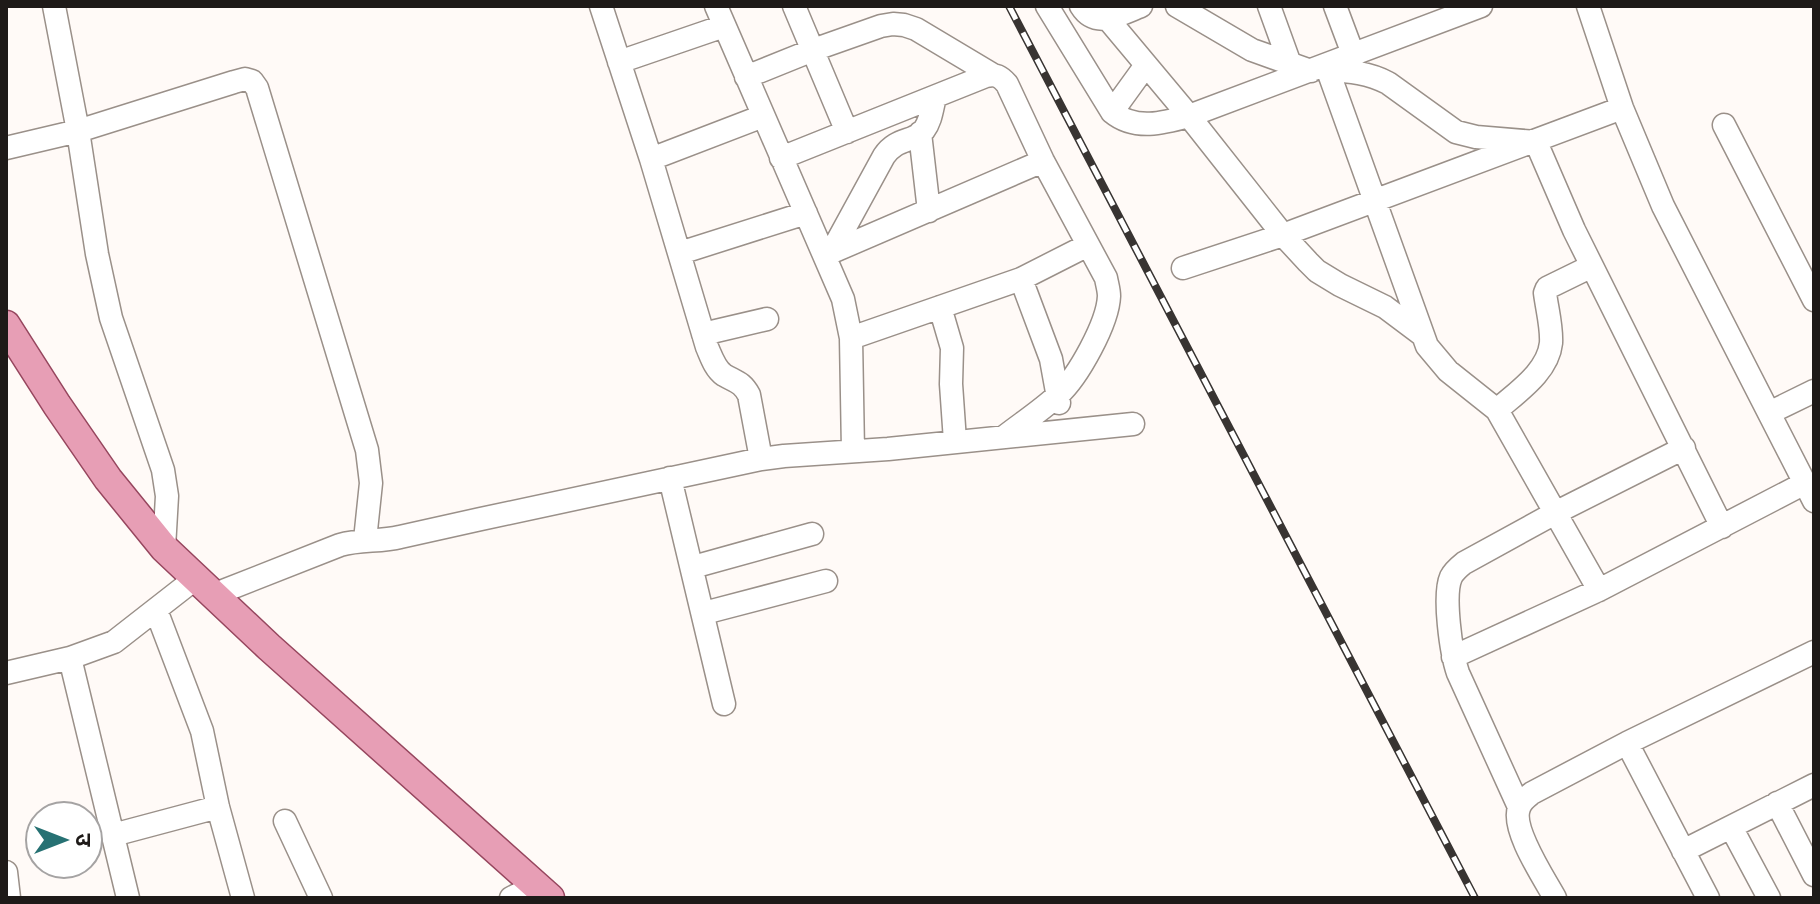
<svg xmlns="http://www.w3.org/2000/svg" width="1820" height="904" font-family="Karla,'Noto Sans Devanagari',sans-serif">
  <rect width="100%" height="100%" fill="#fffaf7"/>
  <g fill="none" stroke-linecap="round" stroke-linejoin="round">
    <!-- minor casing -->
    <g stroke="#9a9089" stroke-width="25">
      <path id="minor" d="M 54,6 L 78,131 L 97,254 L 111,318 L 163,470 L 167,496 L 164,548
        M 601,6 L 651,159 L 707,347 C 711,356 715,369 724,375 C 736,382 742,382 749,395 L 761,459
        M 716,6 L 843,299 L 851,338 L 853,451
        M 794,6 L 847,132
        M 1047,6 L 1112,112 C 1135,131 1164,123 1189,116 L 1481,6
        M 1081,6 C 1096,30 1120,14 1141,6
        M 1177,6 L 1252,50 L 1311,71
        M 1269,6 L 1290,64
        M 1335,6 L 1353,54
        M 1588,6 L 1622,108 L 1663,206 L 1814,501
        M 1107,18 L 1189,116 L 1283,235 L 1308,262 L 1317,271 L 1340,285 L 1385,307 L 1421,334
        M 619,62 L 724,26
        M 1326,65 L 1427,346 L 1448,371 L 1497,410 L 1599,590
        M 1328,70 C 1350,71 1369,73 1388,83 L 1456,132 L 1476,137 L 1536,142 L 1574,230 L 1722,527
        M 746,77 L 813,50 L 881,26 L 893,24 L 904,25 L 916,29 L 993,75
        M 1112,112 L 1146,65
        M 1724,125 L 1814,300
        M 920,133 L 929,211
        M 6,148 L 78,131 L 234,82 L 245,79 L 252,81 L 257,88 L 367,450 L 371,483 L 365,540
        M 781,158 L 986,76 C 996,74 1000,76 1007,84 L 1043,161 L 1106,278 C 1107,284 1109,290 1109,296 C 1108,323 1078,377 1058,395 C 1042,410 1022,423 1004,437
        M 651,159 L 763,116
        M 832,251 L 884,156 C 897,137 913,143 924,130 C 931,121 932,108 935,97
        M 680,253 L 806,213
        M 825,255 L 1043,161
        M 1183,268 L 1283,235 L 1622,108
        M 1021,279 L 1051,359 L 1059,403
        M 940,307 L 952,348 L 951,384 L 955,441
        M 703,334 L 767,319
        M 851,338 L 1021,279 L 1088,245
        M 1497,410 C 1517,392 1548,372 1551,343 C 1552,327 1547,309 1545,293 L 1547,288 L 1592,266
        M 1769,413 L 1814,391
        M 670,478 L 724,704
        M 693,567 L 812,534
        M 213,595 L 340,545 C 360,539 380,542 400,537 C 520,510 640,484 761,459 L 784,456 L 888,449 L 1133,424
        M 156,610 L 202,731 L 218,807 L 243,898
        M 704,613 L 826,581
        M 1453,657 L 1599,590 L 1805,483
        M 70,658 L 128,898
        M 6,673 L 70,658 L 114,642 L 196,578
        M 1627,743 L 1708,898
        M 1777,803 L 1814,875
        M 1519,807 L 1458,673 C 1451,653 1443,595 1451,577 C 1454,571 1459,567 1464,563 L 1555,513 L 1684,448
        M 285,821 L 321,898
        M 1731,827 L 1769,898
        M 113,835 L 218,807
        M 1683,851 L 1814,785
        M 6,872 L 9,898
        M 511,898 L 536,885
        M 1555,898 C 1544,878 1511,829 1519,808 C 1521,801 1527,797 1532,793 L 1627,743 L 1814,652"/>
    </g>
    <!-- major casing -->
    <g stroke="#96465e" stroke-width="31">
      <path id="major" d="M 6,325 L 57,405 L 108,479 L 164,548 L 269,647 L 550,898"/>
    </g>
    <!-- minor -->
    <use href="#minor" stroke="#fff" stroke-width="22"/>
    <!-- major -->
    <use href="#major" stroke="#e79eb5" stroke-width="28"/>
    <!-- rail casing -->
    <g stroke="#383432" stroke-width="8">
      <path id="rail" d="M 1009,6 L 1475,898"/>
    </g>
    <!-- rail -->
    <use href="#rail" stroke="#fff" stroke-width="5" stroke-dasharray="15" stroke-linecap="butt"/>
  </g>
  <!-- border -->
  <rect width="1820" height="904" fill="none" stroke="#1e1a18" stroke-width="16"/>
  <!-- north arrow -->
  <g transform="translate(64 840) rotate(90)"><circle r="38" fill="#ffffff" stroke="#a5a3a3" stroke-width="2"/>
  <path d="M0-6L14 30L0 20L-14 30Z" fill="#267173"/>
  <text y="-12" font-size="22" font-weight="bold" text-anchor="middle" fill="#1e1a18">उ</text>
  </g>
</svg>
